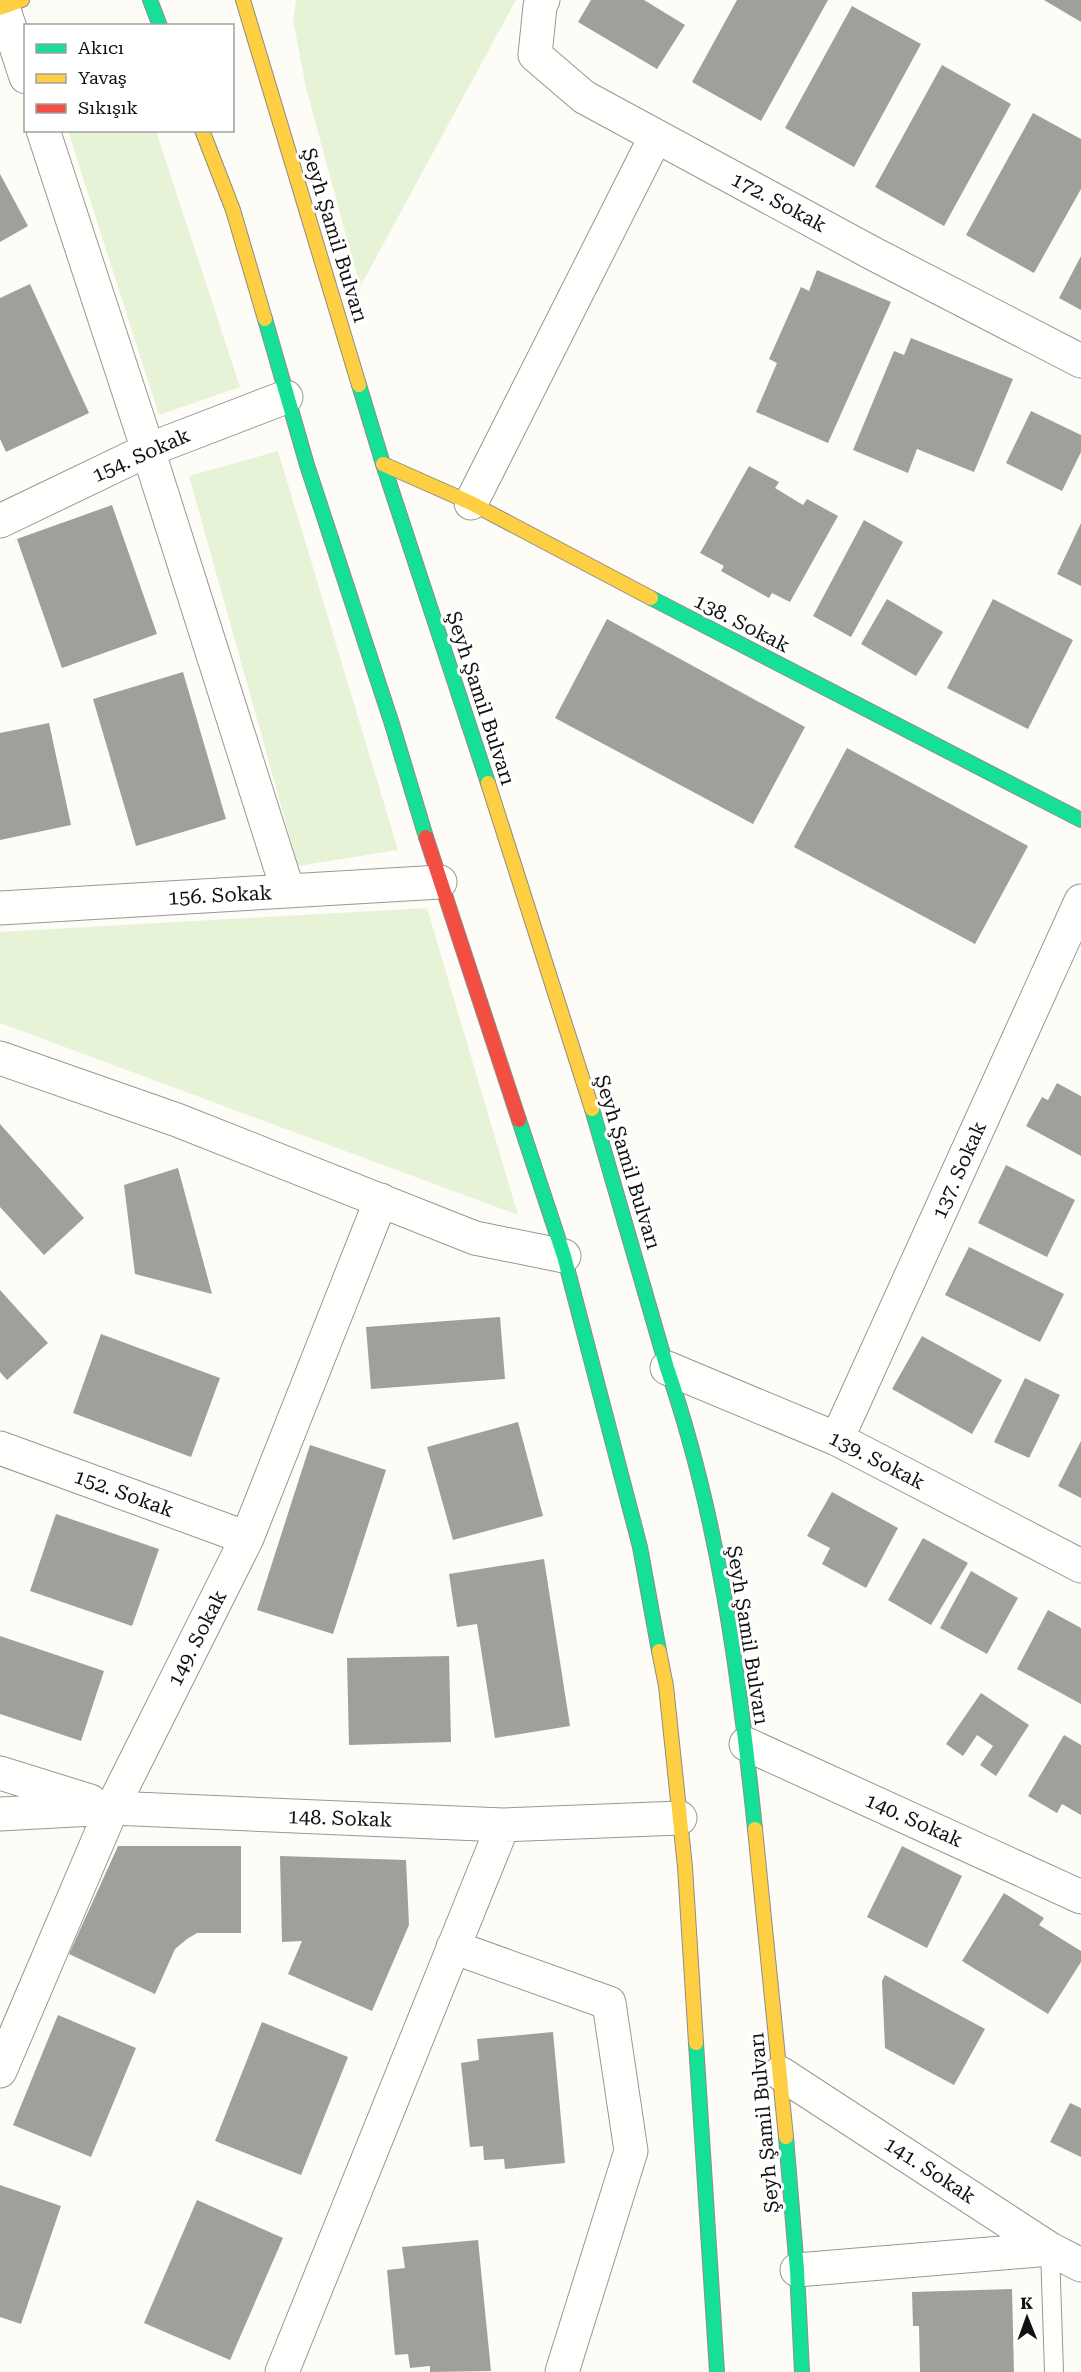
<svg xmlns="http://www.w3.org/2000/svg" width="1081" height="2372" font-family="'Roboto Serif',serif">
  <rect width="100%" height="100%" fill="#fdfcf7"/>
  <!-- green -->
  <path fill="#e7f3d7" d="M 296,0 L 516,0 L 360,287 L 306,88 L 293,19 Z
    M 68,131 L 156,131 L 240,387 L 159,415 Z
    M 278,451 L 398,850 L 298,866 L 189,476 Z
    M 427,908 L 518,1215 L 0,1023 L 0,932 Z"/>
  <!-- building -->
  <path fill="#a19f9c" d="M 591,0 L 644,0 L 685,25 L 657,69 L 578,22 Z
    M 737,0 L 828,0 L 761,121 L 692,82 Z
    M 1044,0 L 1081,0 L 1081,22 Z
    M 852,6 L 921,44 L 854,167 L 785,128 Z
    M 942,65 L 1011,104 L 944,226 L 875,187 Z
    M 1033,113 L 1081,139 L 1081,189 L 1034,273 L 966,235 Z
    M 0,174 L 28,226 L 0,242 Z
    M 1081,256 L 1081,310 L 1059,298 Z
    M 817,270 L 891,302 L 828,443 L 756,412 L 777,363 L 769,359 L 801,287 L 809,291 Z
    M 30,284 L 89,413 L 6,452 L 0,439 L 0,298 Z
    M 911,338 L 1013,379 L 974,472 L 917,449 L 908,473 L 853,450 L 894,351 L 904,355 Z
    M 1031,411 L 1081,435 L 1081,452 L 1062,491 L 1006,463 Z
    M 749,466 L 779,482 L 775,488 L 803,505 L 807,499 L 838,516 L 790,602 L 772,593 L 769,598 L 721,571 L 724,566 L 700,553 Z
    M 112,505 L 157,634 L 62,668 L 17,539 Z
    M 864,520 L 903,542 L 851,637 L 813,616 Z
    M 1081,523 L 1081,586 L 1057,574 Z
    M 887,599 L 943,632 L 916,676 L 861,644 Z
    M 993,599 L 1073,640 L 1028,729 L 947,688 Z
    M 607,619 L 805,727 L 753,824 L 555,718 Z
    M 183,672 L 226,819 L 136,846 L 93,699 Z
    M 49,723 L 71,825 L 0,840 L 0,733 Z
    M 847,748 L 1028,846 L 975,944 L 794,847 Z
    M 1057,1083 L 1081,1096 L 1081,1156 L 1026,1126 L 1042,1097 L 1048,1100 Z
    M 0,1124 L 84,1218 L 44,1255 L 0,1207 Z
    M 1006,1165 L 1075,1200 L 1047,1257 L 978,1223 Z
    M 178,1168 L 212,1294 L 135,1274 L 124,1185 Z
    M 969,1247 L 1064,1294 L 1040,1342 L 945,1295 Z
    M 0,1290 L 48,1343 L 7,1380 L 0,1372 Z
    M 500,1317 L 505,1379 L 371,1389 L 366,1327 Z
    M 101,1334 L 220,1378 L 191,1457 L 73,1413 Z
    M 922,1336 L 1002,1380 L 972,1434 L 892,1389 Z
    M 1025,1378 L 1060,1395 L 1029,1458 L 994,1442 Z
    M 518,1422 L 543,1516 L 453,1540 L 427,1447 Z
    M 1081,1441 L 1081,1498 L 1058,1486 Z
    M 310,1445 L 386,1470 L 333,1634 L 257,1610 Z
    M 832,1492 L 898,1528 L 866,1588 L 822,1564 L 830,1548 L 807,1536 Z
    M 56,1514 L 159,1549 L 132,1626 L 30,1591 Z
    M 923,1538 L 968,1563 L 931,1625 L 888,1600 Z
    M 544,1559 L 570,1726 L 495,1738 L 477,1624 L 457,1627 L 449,1574 Z
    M 971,1571 L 1018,1598 L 987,1654 L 940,1628 Z
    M 1048,1610 L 1081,1628 L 1081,1704 L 1017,1669 Z
    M 0,1636 L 104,1671 L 81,1741 L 0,1714 Z
    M 449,1656 L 451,1742 L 349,1745 L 347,1658 Z
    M 981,1693 L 1029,1725 L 996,1776 L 980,1765 L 993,1746 L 977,1735 L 963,1756 L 946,1744 Z
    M 1064,1735 L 1081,1745 L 1081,1815 L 1062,1804 L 1057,1813 L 1028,1796 Z
    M 118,1846 L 241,1846 L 241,1933 L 197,1933 L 187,1939 L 175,1949 L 155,1994 L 69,1954 Z
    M 902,1846 L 962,1876 L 927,1948 L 867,1917 Z
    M 280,1856 L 406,1860 L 409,1925 L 372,2011 L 288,1974 L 302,1941 L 282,1942 Z
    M 1004,1893 L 1044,1918 L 1039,1925 L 1081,1951 L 1081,1962 L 1048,2014 L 962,1961 Z
    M 885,1975 L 985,2029 L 954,2085 L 885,2048 L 882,1981 Z
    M 58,2015 L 136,2048 L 91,2157 L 13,2125 Z
    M 262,2022 L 348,2057 L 301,2175 L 215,2141 Z
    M 553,2032 L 565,2163 L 505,2169 L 504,2159 L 484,2160 L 483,2146 L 470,2147 L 461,2063 L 479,2060 L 477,2039 Z
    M 1070,2103 L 1081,2108 L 1081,2157 L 1050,2142 Z
    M 0,2185 L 61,2206 L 21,2324 L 0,2317 Z
    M 197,2200 L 283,2238 L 230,2360 L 144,2323 Z
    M 478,2240 L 491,2371 L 430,2372 L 430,2366 L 410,2368 L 408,2354 L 395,2355 L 387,2270 L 405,2268 L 402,2247 Z
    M 1012,2289 L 1014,2372 L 920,2372 L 919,2326 L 913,2326 L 912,2292 Z"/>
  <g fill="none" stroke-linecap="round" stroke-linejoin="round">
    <!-- lane casing -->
    <g stroke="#979795" stroke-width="20">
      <path id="lane" d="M 1050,2249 L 1054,2372"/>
    </g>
    <!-- street casing -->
    <g stroke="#979795" stroke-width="35">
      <path id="street" d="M 543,0 L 540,6 L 535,55 L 584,97 L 872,253 L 1081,361
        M 3,7 L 26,77
        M 43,130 L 148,450 L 288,891
        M 471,503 L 656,136
        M 0,521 L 148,450 L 286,397
        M 0,908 L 440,882
        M 0,1058 L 177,1120 L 475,1238 L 564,1256
        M 667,1368 L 837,1439 L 1081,1566
        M 837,1439 L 1081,901
        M 0,1448 L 247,1538
        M 746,1744 L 1081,1897
        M 0,1773 L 90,1801
        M 0,1814 L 112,1808 L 503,1825 L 680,1818
        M 453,1947 L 609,2003 L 631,2151 L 562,2372
        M 0,2071 L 112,1808 L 247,1538 L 381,1200
        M 780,2073 L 1050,2249 L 1081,2265
        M 797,2270 L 1050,2249
        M 282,2372 L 503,1825"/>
    </g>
    <!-- fast casing -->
    <g stroke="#8e8d8b" stroke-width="16">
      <path id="fast" d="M 150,0 L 160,26
        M 265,319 L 307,465 L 392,724 L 426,837
        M 359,385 L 383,464 L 488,783
        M 651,598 L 1081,820
        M 592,1109 L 667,1368 C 718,1516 739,1673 755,1829
        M 519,1120 L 564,1256 L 640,1547 L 659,1651
        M 696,2043 L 717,2372
        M 786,2137 L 797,2270 L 802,2372"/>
    </g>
    <!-- slow casing -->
    <g stroke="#8e8d8b" stroke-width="16">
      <path id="slow" d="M 243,0 L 359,385
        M 0,8 L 22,0
        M 202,130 L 233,210 L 265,319
        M 383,464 L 471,503 L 651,598
        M 488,783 L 592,1109
        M 659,1651 L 666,1686 L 685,1867 L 696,2043
        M 755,1829 L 786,2137"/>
    </g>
    <!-- jam casing -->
    <g stroke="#8e8d8b" stroke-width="16">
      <path id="jam" d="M 426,837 L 519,1120"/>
    </g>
    <!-- lane -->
    <use href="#lane" stroke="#fffffe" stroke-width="18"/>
    <!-- street -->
    <use href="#street" stroke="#fffffe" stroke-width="33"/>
    <!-- fast -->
    <use href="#fast" stroke="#16e098" stroke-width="14"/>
    <!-- slow -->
    <use href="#slow" stroke="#ffcf43" stroke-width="14"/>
    <!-- jam -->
    <use href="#jam" stroke="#f24e42" stroke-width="14"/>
  </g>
  <g text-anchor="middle" stroke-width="6" stroke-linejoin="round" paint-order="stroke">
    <!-- street labels -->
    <g font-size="20" fill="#111" stroke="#fff">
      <text transform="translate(779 202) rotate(28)" y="7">172. Sokak</text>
      <text transform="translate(335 235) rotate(73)" y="7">Şeyh Şamil Bulvarı</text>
      <text transform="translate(141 455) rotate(-24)" y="7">154. Sokak</text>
      <text transform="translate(742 623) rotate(27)" y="7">138. Sokak</text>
      <text transform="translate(481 698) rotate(72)" y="7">Şeyh Şamil Bulvarı</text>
      <text transform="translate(220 895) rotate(-3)" y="7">156. Sokak</text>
      <text transform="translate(628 1162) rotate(73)" y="7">Şeyh Şamil Bulvarı</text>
      <text transform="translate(959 1170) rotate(-66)" y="7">137. Sokak</text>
      <text transform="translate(877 1460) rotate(27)" y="7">139. Sokak</text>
      <text transform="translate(124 1493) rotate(20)" y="7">152. Sokak</text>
      <text transform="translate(748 1635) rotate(81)" y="7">Şeyh Şamil Bulvarı</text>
      <text transform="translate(197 1638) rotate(-63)" y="7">149. Sokak</text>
      <text transform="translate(340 1818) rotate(2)" y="7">148. Sokak</text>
      <text transform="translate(914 1820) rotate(24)" y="7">140. Sokak</text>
      <text transform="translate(764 2123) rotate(-95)" y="7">Şeyh Şamil Bulvarı</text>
      <text transform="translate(930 2170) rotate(33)" y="7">141. Sokak</text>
    </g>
  </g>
  <!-- legend -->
  <rect x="24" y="24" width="210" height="108" fill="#ffffff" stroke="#a0a0a0" stroke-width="1.5"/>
  <rect x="36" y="44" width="30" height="9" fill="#16e098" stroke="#a0a0a0" stroke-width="1.5"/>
  <text x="78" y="54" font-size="18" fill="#111111">Akıcı</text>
  <rect x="36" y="74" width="30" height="9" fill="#ffcf43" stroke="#a0a0a0" stroke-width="1.5"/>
  <text x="78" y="84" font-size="18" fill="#111111">Yavaş</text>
  <rect x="36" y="104" width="30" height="9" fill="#f24e42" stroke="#a0a0a0" stroke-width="1.5"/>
  <text x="78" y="114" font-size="18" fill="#111111">Sıkışık</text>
  <!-- north arrow -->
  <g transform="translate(1027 2318) rotate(359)" stroke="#ffffff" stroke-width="4.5" paint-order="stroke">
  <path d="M0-4.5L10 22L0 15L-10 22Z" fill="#111111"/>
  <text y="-9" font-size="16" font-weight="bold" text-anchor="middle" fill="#111111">K</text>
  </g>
</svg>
